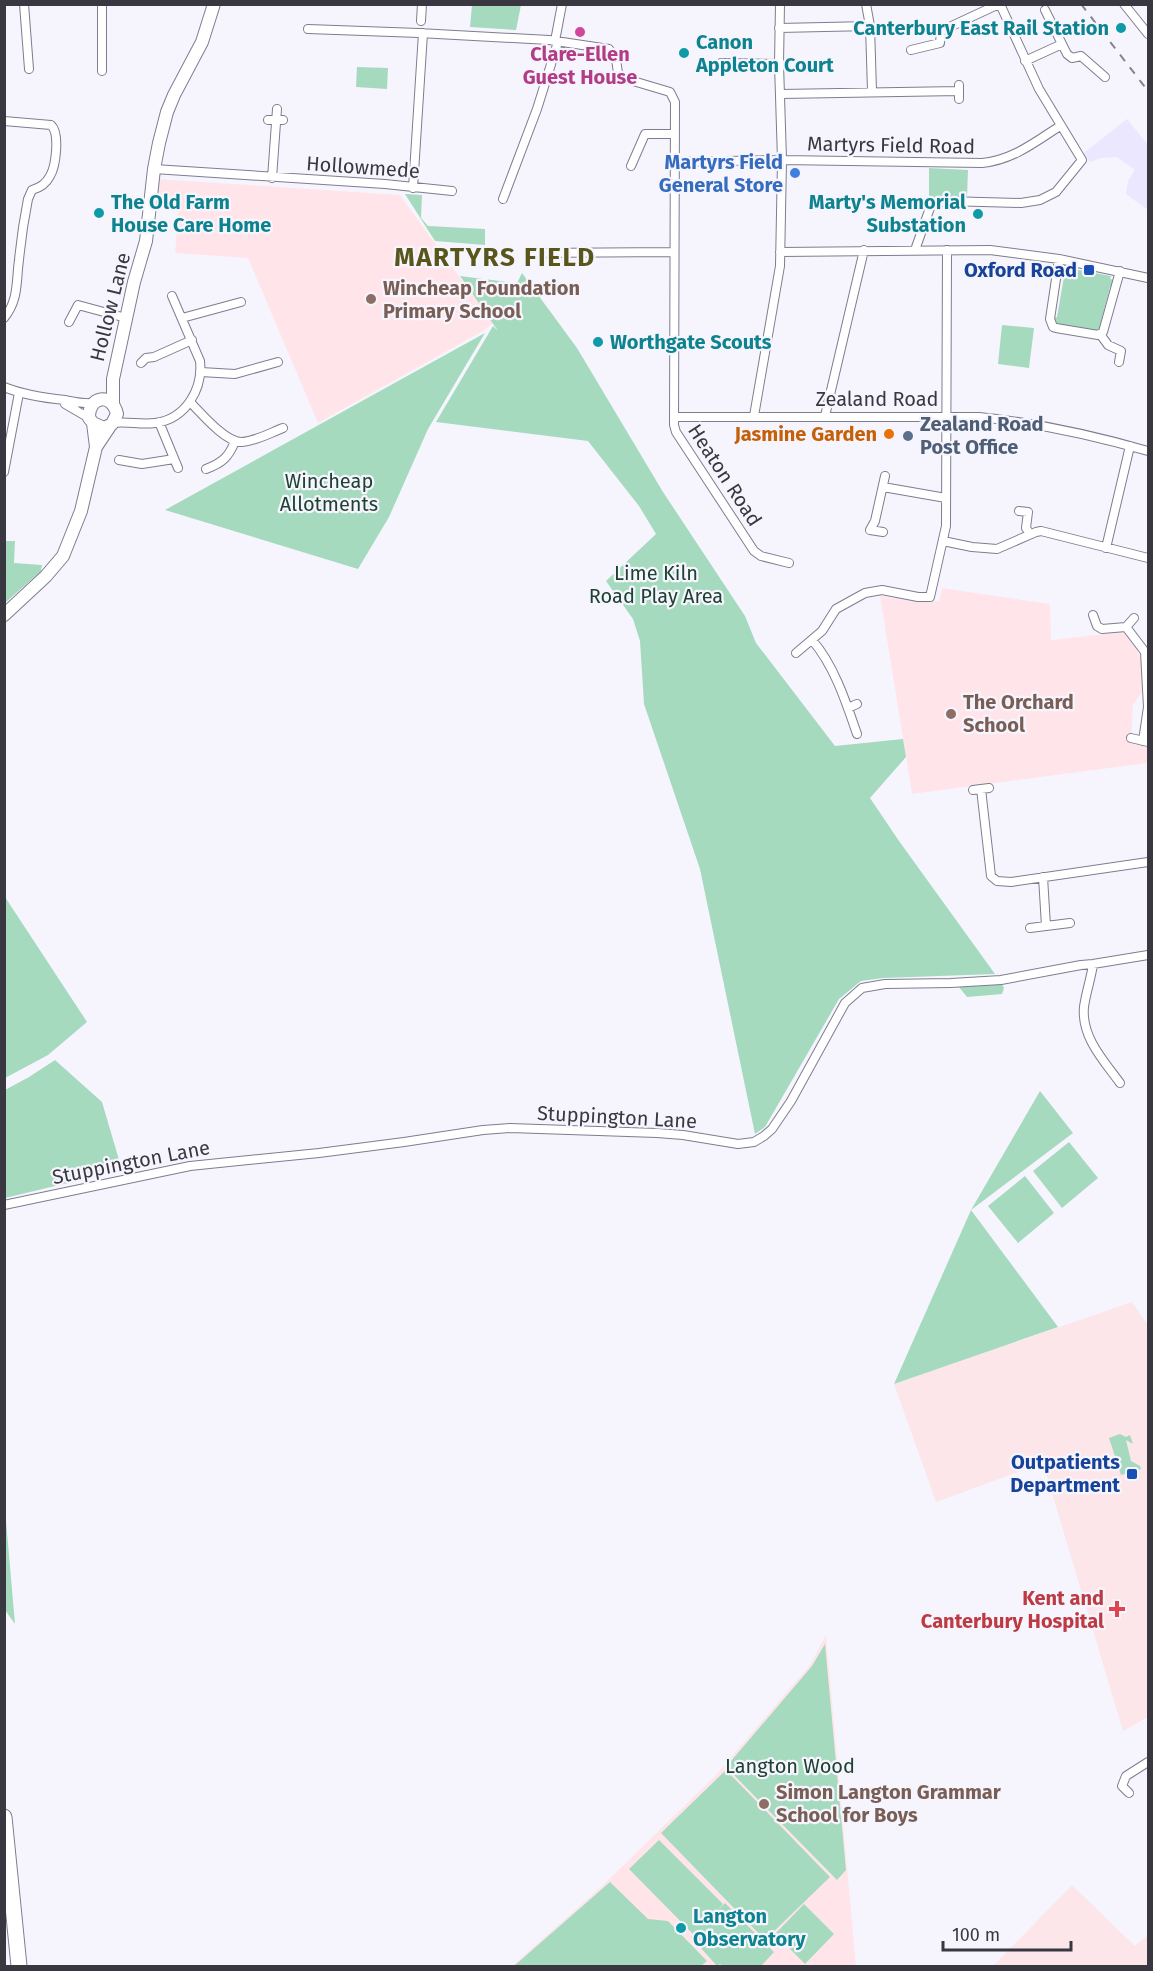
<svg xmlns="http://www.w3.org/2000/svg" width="1153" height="1971" font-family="'Fira Sans',sans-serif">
  <rect width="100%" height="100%" fill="#f6f5fe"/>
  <!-- built -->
  <path fill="#eae7fe" d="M 1127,119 L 1148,145 L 1148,210 L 1126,194 L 1128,181 L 1135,170 L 1117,157 L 1101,158 L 1090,162 L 1084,153 Z"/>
  <!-- education -->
  <path fill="#ffe5ea" d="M 158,179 L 400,195 L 493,323 L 483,331 L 318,423 L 248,258 L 175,253 L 179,204 L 156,202 Z
    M 942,588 L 1050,604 L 1051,640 L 1124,632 L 1135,647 L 1142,661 L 1142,692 L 1133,705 L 1131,742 L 1148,746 L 1148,763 L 912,794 L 880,596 L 922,602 L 939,601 Z
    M 826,1635 L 856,1966 L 512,1966 L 602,1886 L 715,1776 L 810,1665 Z"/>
  <!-- medical -->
  <path fill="#fce6e9" d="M 1132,1302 L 1148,1325 L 1148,1717 L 1123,1731 L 1043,1463 L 936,1502 L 894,1384 Z
    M 1072,1885 L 1135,1946 L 1148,1935 L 1148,1966 L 993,1966 Z"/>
  <!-- green -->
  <path fill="#a5dabf" d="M 472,5 L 521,5 L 516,30 L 470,27 Z
    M 357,67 L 388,68 L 387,89 L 356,87 Z
    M 929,168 L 968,170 L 967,198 L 929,200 Z
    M 405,194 L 422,195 L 421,218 L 428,226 L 485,229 L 485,245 L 435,241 Z
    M 1068,268 L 1111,276 L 1110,279 L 1115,280 L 1114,286 L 1110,287 L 1100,326 L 1102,327 L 1098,331 L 1055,325 L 1054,318 L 1057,317 L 1064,277 L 1060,274 L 1061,271 L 1067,271 Z
    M 522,273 L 577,348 L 663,492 L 745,616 L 756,643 L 835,746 L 903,739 L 906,757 L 870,798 L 899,841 L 995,974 L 883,978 L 861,981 L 839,999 L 765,1127 L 755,1134 L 700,869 L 644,704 L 640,641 L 633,619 L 606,581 L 656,534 L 639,506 L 588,441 L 436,422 L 493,326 L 498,331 L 460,276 L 517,283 Z
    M 1002,325 L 1034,328 L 1029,368 L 998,364 Z
    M 485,333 L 428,429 L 389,517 L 358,569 L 165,510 Z
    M 5,541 L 15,541 L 14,563 L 42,565 L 41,571 L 5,603 Z
    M 5,897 L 87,1022 L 48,1055 L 5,1078 Z
    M 1001,982 L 1004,988 L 1002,994 L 967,997 L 959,987 Z
    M 55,1060 L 102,1102 L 122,1170 L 5,1198 L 5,1090 L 29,1077 Z
    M 1040,1091 L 1073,1133 L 971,1210 L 1058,1327 L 894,1384 L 971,1210 Z
    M 1069,1142 L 1098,1178 L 1062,1208 L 1033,1171 Z
    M 1025,1176 L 1054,1213 L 1018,1243 L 988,1206 Z
    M 1120,1434 L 1126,1437 L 1130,1435 L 1133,1444 L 1126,1440 L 1131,1461 L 1140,1466 L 1141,1469 L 1121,1475 L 1109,1438 Z
    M 5,1509 L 15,1624 L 5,1610 Z
    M 825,1644 L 846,1870 L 837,1880 L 726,1767 L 812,1666 Z
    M 726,1770 L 830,1877 L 765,1940 L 661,1833 Z
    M 659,1840 L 723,1904 L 717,1911 L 725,1903 L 774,1952 L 761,1966 L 723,1966 L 720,1964 L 717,1966 L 691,1937 L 693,1934 L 629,1869 Z
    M 610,1882 L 648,1919 L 668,1921 L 707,1961 L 701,1966 L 514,1966 Z
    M 804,1904 L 834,1934 L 805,1964 L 775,1934 Z"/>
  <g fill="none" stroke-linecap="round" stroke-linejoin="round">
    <!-- street casing -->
    <g stroke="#7f7c90" stroke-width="10">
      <path id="street" d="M 24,4 L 29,69
        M 102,4 L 102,71
        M 866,4 L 870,26 L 872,91
        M 1124,4 L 1148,34
        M 1045,10 L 1067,54 L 1072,58 L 1081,56 L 1105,77
        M 421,21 L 422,4
        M 779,28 L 870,26
        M 308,29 L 419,33 L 549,40 L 609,49 L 616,59 L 618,73 L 623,78 L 670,92 L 675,102 L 674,425 L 676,432 L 754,551 L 761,556 L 789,563
        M 555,41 L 562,4
        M 911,50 L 940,43 L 941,31 L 999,4
        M 1025,61 L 1062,44
        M 721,63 L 779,64
        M 959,85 L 959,99
        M 780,94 L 959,91
        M 268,120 L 283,120
        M 4,121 L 51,125 C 60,133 56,166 50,176 C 46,184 39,188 32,190 L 28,199 C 24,219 21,239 19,260 C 16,281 19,300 4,318
        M 675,162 L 782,160 L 982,163 C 1013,160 1035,142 1060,126
        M 631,166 L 645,134 L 674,134
        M 154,169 L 385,184 L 452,191
        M 272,178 L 277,109
        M 413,188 L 423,33
        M 503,199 L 537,109 L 558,42
        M 915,250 L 931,205 L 946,201 L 1021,203 L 1040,200 L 1056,192 L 1082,160 L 1039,89 L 1000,4
        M 780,252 L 990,250 L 1059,259 L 1148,278
        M 531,253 L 674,252
        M 1059,259 L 1050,319 L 1053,327 L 1056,328 L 1098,335 L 1103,332 L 1120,271
        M 182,318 L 241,302
        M 69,322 L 78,305 L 126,318
        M 1100,334 L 1108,345 L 1121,351 L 1119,362
        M 141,363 L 146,358 L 154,357 L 192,340
        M 201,372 L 235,374 L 278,362
        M 4,387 C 24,395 44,398 65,400 C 75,402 83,404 94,403
        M 190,402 C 201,413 226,443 242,442 C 256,441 270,433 283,428
        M 65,404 L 89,418
        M 754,416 L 780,266 L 782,160 L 779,64 L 780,4
        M 825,416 L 864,250
        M 674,417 L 979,417 C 1038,423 1092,435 1148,451
        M 159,422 L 178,468
        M 113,423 C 127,421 141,425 155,423 C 186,419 203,389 200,361 L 172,296
        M 119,460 L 142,464 L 174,459
        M 206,469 C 222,463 229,457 235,441
        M 4,472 L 19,393
        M 883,487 L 946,498
        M 1019,511 L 1028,512 L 1026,528 L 1030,534
        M 883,532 L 870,530 L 875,521 L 885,476
        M 943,541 L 972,547 L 997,549 L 1036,532 L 1041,531 L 1148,558
        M 1106,548 L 1130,446
        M 1093,615 L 1097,626 L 1102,629 L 1126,627 L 1145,652 L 1148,707 L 1143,741
        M 1126,627 L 1134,618
        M 812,640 C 834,665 846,702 857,734
        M 796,653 L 822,631 L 836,609 L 865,593 L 882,590 L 918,597 L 930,597 L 946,526 L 947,250
        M 848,708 L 857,704
        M 1131,738 L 1148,742
        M 981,789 L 991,876 L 997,881 L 1011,882 L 1148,862
        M 973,790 L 989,788
        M 1043,877 L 1046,926
        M 1030,928 L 1070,923
        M 1093,964 C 1091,979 1086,992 1084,1007 C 1081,1037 1104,1061 1120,1083
        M 4,1205 L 190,1166 L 319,1153 L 404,1142 L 483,1130 L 510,1128 L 657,1133 L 683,1135 L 738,1144 L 754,1142 L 764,1136 L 772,1129 L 791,1101 L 845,1003 L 862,988 L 885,984 L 951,983 L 1001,980 L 1081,965 L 1093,964 L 1148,955
        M 1129,1793 L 1122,1786 L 1126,1776 L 1148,1762"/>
    </g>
    <!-- secondary casing -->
    <g stroke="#7f7c90" stroke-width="14">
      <path id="secondary" d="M 113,404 L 113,379 L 134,282 L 146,241 L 154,169 L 159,143 L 167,112 L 174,95 L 202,42 L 214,4
        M 93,423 L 104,428 L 112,424 L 117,414 C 112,392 88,396 89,418 L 93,423 L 96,447
        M 4,615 L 46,576 L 63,556 L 81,511 L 96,447 L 110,426"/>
    </g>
    <!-- highway casing -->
    <g stroke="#7f7c90" stroke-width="17">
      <path id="highway" d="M 4,1817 L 19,1966"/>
    </g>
    <!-- street -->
    <use href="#street" stroke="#fff" stroke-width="8"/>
    <!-- secondary -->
    <use href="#secondary" stroke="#fff" stroke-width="12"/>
    <!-- highway -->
    <use href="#highway" stroke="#fff" stroke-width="15"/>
    <!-- rail -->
    <path stroke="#86858e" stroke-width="2" stroke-dasharray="8 8" stroke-linecap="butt" d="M 1081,4 L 1148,91"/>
  </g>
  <!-- markers -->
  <g fill="#0f9aa8" stroke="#f6f5fe" stroke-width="2">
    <circle cx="1121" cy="28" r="6"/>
    <circle cx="684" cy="53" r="6"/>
    <circle cx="99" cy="213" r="6"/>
    <circle cx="978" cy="214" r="6"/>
    <circle cx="598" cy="342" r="6"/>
    <circle cx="681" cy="1928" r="6"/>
  </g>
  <circle fill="#d1479c" stroke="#f6f5fe" stroke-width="2" cx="580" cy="32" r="6"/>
  <circle fill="#3f7fe0" stroke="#f6f5fe" stroke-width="2" cx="795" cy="173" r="6"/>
  <g fill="#1a4fb4" stroke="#f6f5fe" stroke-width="2">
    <rect x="1083" y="264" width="12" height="12" rx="3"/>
    <rect x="1126" y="1468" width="12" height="12" rx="3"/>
  </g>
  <g fill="#8d6e63" stroke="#f6f5fe" stroke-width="2">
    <circle cx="371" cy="299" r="6"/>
    <circle cx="951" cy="714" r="6"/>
    <circle cx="764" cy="1804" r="6"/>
  </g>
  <circle fill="#e8710a" stroke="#f6f5fe" stroke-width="2" cx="889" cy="434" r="6"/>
  <circle fill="#5c6f8a" stroke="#f6f5fe" stroke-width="2" cx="908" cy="436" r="6"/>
  <path fill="#e0444e" stroke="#f6f5fe" stroke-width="2" d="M1114 1600h6v6h6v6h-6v6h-6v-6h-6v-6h6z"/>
  <g text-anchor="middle" stroke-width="4.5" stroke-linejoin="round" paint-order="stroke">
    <!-- culture labels -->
    <g font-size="20" font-weight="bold" fill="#0d838f" stroke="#f6f5fe" text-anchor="start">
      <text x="1109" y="35" text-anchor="end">Canterbury East Rail Station</text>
      <text x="696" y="49">Canon<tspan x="696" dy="23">Appleton Court</tspan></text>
      <text x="111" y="209">The Old Farm<tspan x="111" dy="23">House Care Home</tspan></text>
      <text x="966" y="209" text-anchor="end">Marty's Memorial<tspan x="966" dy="23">Substation</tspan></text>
      <text x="610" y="349">Worthgate Scouts</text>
      <text x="693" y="1923">Langton<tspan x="693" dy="23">Observatory</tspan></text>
    </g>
    <!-- hotel labels -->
    <g font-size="20" font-weight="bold" fill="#b23c85" stroke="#f6f5fe">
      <text x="580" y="61">Clare-Ellen<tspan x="580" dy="23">Guest House</tspan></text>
    </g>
    <!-- street labels -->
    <g font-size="20" fill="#393840" stroke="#f6f5fe">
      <text transform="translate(891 145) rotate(1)" y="7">Martyrs Field Road</text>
      <text transform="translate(363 167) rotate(4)" y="7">Hollowmede</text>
      <text transform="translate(110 307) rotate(-76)" y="7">Hollow Lane</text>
      <text x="877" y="406">Zealand Road</text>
      <text transform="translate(725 475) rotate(57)" y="7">Heaton Road</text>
      <text transform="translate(617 1117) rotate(3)" y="7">Stuppington Lane</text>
      <text transform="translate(131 1162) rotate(-11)" y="7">Stuppington Lane</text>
    </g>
    <!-- shop labels -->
    <g font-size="20" font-weight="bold" fill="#366cbe" stroke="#f6f5fe" text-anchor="end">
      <text x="783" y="169">Martyrs Field<tspan x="783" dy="23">General Store</tspan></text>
    </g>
    <!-- transit labels -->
    <g font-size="20" font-weight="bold" fill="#164399" stroke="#f6f5fe" text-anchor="end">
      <text x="1077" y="277">Oxford Road</text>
      <text x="1120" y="1469">Outpatients<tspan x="1120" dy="23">Department</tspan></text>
    </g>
    <!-- education labels -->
    <g font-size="20" font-weight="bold" fill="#785e54" stroke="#f6f5fe" text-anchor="start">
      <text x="383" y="295">Wincheap Foundation<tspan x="383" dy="23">Primary School</tspan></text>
      <text x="963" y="709">The Orchard<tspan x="963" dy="23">School</tspan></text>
      <text x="776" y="1799">Simon Langton Grammar<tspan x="776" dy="23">School for Boys</tspan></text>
    </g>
    <!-- service labels -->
    <g font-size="20" font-weight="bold" fill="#4e5e75" stroke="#f6f5fe" text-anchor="start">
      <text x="920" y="431">Zealand Road<tspan x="920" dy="23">Post Office</tspan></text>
    </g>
    <!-- food labels -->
    <g font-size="20" font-weight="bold" fill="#c56008" stroke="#f6f5fe" text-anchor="end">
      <text x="877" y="441">Jasmine Garden</text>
    </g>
    <!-- park labels -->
    <g font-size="20" fill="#1d4231" stroke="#f6f5fe">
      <text x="329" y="488">Wincheap<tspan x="329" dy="23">Allotments</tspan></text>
      <text x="656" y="580">Lime Kiln<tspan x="656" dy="23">Road Play Area</tspan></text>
      <text x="790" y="1773">Langton Wood</text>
    </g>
    <!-- health labels -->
    <g font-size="20" font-weight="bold" fill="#be3a42" stroke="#f6f5fe" text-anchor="end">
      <text x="1104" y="1605">Kent and<tspan x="1104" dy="23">Canterbury Hospital</tspan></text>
    </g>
    <!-- district labels -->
    <g font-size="26" font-weight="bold" letter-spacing="1.5" fill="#58561a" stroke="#f6f5fe">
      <text x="495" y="266">MARTYRS FIELD</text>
    </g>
  </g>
  <!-- border -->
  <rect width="1153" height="1971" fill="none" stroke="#393840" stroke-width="12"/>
  <!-- scale -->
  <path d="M943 1941v9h128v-9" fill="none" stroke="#393840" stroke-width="3"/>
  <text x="952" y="1941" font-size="18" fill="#393840" stroke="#f6f5fe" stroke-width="4.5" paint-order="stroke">100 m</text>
</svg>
